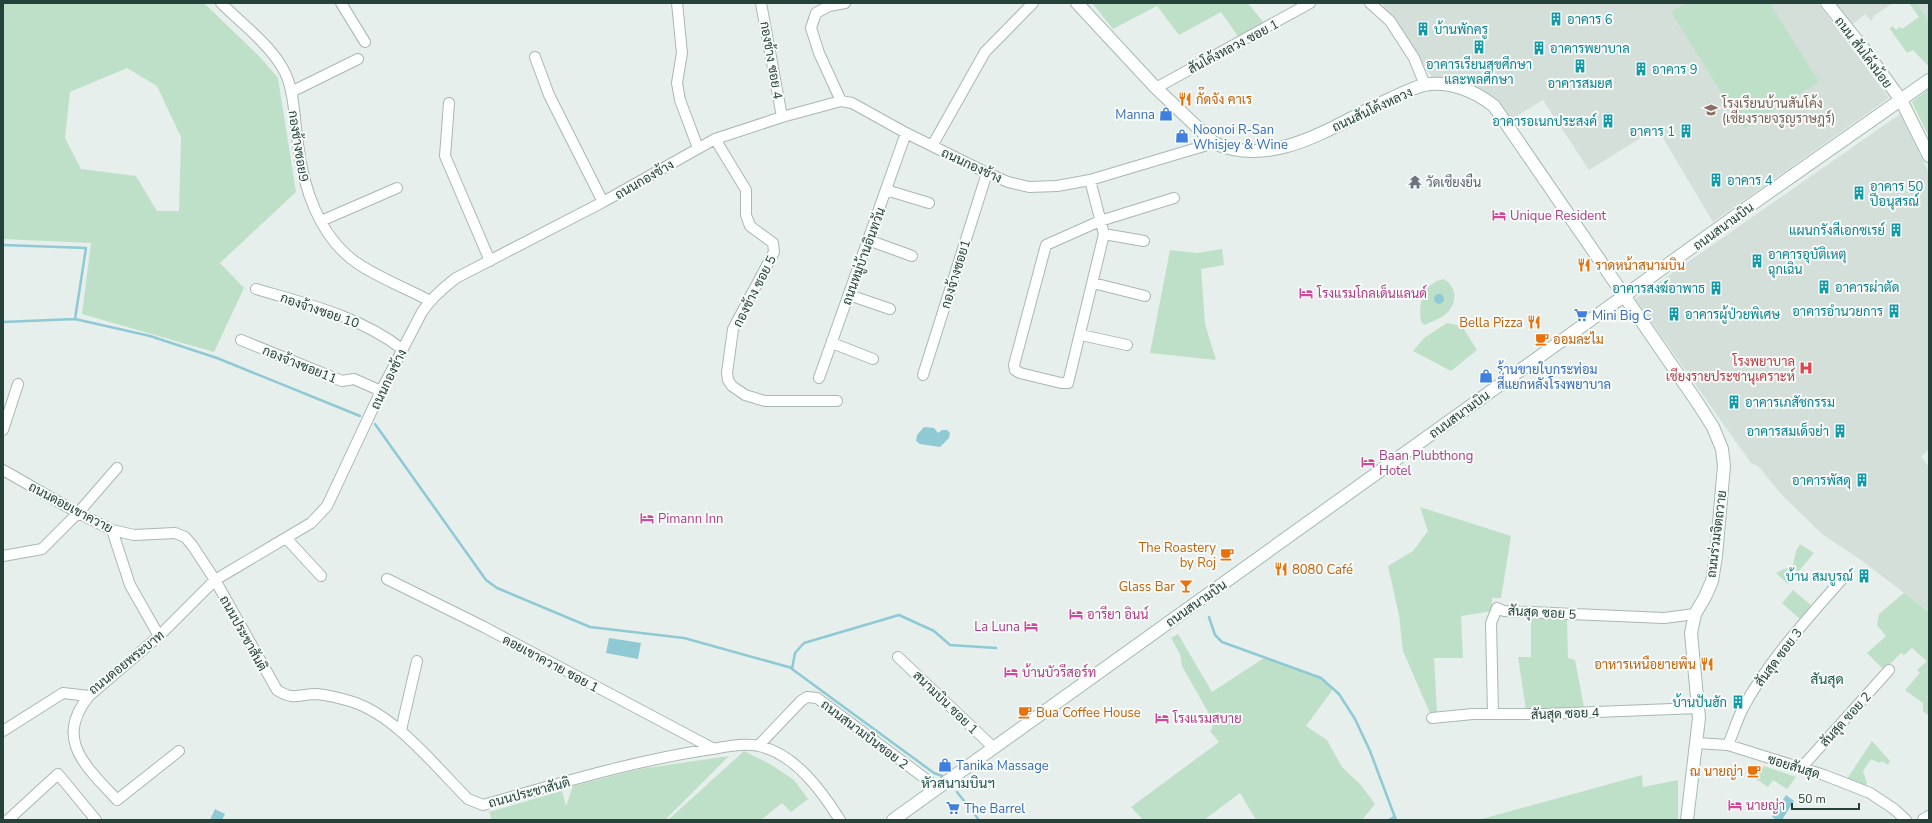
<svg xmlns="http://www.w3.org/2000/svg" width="1932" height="823" font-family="'Nunito Sans',Sarabun,sans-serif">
  <rect width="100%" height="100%" fill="#e6efeb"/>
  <!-- built -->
  <path fill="#d4dfda" d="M 1383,3 L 1818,3 L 1889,98 L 1713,222 L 1657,128 L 1589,170 L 1543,100 L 1510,120 L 1491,96 L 1453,80 L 1432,77 L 1382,4 Z
    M 1835,3 L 1893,3 L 1875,15 L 1871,21 L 1865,14 L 1852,25 Z
    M 1917,3 L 1929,3 L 1929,22 Z
    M 1900,114 L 1929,173 L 1929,449 L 1921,457 L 1929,467 L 1929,612 L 1861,560 L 1822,534 L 1782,495 L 1758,466 L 1751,463 L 1635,299 Z"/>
  <!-- green -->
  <path fill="#bfe0c8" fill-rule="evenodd" d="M 3,3 L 204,3 L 260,57 L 278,78 L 296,192 L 220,263 L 244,288 L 214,352 L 82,314 L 91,243 L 3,239 ZM 127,68 L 157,86 L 181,137 L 179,211 L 157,211 L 136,176 L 81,169 L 65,138 L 70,92 Z
    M 1092,3 L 1248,3 L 1268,28 L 1242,42 L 1221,12 L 1179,35 L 1157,6 L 1113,29 Z
    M 1686,3 L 1770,3 L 1819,82 L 1744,129 L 1671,12 Z
    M 1909,3 L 1917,3 L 1929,22 L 1929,67 L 1913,50 L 1907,53 L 1890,29 L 1892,26 L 1896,30 L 1900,27 L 1902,29 L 1919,17 Z
    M 1929,89 L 1929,137 L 1912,102 Z
    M 1222,249 L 1224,265 L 1201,269 L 1205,324 L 1216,360 L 1150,353 L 1170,250 L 1197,253 Z
    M 1444,279 C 1456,287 1458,301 1448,312 C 1443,318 1432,321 1425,325 L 1421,322 C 1418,303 1423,283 1444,279 Z
    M 1447,323 L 1462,326 L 1477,350 L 1451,371 L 1413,351 L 1424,338 Z
    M 1420,507 L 1511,536 L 1501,598 L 1492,598 L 1492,611 L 1461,616 L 1463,658 L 1434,658 L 1437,712 L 1432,718 L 1403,651 L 1399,615 L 1388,566 L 1413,551 L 1428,531 Z
    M 1800,544 L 1814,553 L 1788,584 L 1776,573 L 1793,565 L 1796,551 Z
    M 1793,590 L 1812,606 L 1801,620 L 1782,603 Z
    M 1904,593 L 1929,612 L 1929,694 L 1927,696 L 1929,700 L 1929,716 L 1923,711 L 1923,703 L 1905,690 L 1920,673 L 1917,670 L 1927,661 L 1912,648 L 1904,655 L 1901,653 L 1884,670 L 1867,653 L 1886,636 L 1877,625 L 1879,614 Z
    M 1531,616 L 1567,620 L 1568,658 L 1575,660 L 1584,707 L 1526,710 L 1518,657 L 1531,657 Z
    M 1178,634 L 1212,692 L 1264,658 L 1321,678 L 1333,689 L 1306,726 L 1327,740 L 1342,767 L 1361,785 L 1375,804 L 1362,820 L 1256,820 L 1240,793 L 1204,820 L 1143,820 L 1131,807 L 1219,742 L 1210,731 L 1212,729 L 1213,721 L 1182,666 L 1180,654 L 1171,638 Z
    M 1872,741 L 1890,761 L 1888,765 L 1882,761 L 1879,763 L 1871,759 L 1863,771 L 1867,783 L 1865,788 L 1847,779 Z
    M 744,751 L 770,764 L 794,780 L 808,799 L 791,812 L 782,803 L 761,820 L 668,820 Z
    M 729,756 L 665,820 L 492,820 L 489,812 L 562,791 L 566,806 L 573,786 L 640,769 Z
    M 1764,766 L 1796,777 L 1787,789 L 1773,780 L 1768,787 L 1756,779 Z
    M 1642,775 L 1643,787 L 1678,780 L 1678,820 L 1478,820 Z"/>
  <!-- water -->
  <path fill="#8ec9d4" d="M1434 299a5 5 0 1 1 10 0a5 5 0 1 1-10 0Z
    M 924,427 L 934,428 L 938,433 L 942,430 L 947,430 L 950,433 L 949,438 L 940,447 L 920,444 L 916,441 L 917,435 Z
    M 609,638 L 641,643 L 638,659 L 606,653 Z
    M 1786,795 L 1794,801 L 1782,820 L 1777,820 L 1772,817 Z
    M 215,809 L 225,814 L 222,820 L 210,820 Z"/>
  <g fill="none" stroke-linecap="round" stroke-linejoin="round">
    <!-- stream -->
    <path stroke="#8ec9d4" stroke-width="2.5" d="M 3,245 L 86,248 L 75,319
      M 3,322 L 75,319 L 150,336 L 217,358 L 360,416
      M 375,424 L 486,580 L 497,588 L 590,627 L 684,638 L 792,668
      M 1209,617 L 1215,635 L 1222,642 L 1321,678 L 1339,694 L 1355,719 L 1370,751 L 1396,820
      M 945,777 L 934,773 L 792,669 L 795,653 L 804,643 L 899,615 L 934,631 L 950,645 L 996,648
      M 957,792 L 979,820
      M 1389,820 L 1394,817"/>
    <!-- street casing -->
    <g stroke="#a8b8b2" stroke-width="12">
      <path id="street" d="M 221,3 C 241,23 267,42 282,67 C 295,88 294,119 298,144 C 303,187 319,237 357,263 C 377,277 408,289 430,301
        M 341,3 L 365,42
        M 677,3 L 682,53 L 677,83 L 680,100 L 698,148
        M 761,3 L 782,117
        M 1370,3 L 1390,21 L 1414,58 L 1425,85
        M 535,57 L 549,95 L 603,202
        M 1156,88 L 1310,3
        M 291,92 L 358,59
        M 841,101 L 819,53 L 811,28 L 816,13 L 829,6 L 845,3
        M 449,103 L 445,156 L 490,261
        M 715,139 L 746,190 L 746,215 L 750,226 L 773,243 L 774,252 L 733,329 L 727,373 L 728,380 L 732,386 L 745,395 L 765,401 L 837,401
        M 932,146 L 985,52 L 1033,3
        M 1090,180 L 1104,234 L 1068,383 L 1061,383 L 1020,373 L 1015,370 L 1014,365 L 1046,245 L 1100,221 L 1174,198
        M 886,190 L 929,203
        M 321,221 L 397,188
        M 1104,234 L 1144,241
        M 868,240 L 912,256
        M 1093,283 L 1145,296
        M 256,289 C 307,304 359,316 402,349
        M 849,295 L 890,309
        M 1081,335 L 1127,345
        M 241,340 L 342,381 L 354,379 L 381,391
        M 832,343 L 873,359
        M 923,375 L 987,173
        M 819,378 L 906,133
        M 3,430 L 18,384
        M 3,470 L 78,513 L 112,530 L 134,535 L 175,533 L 185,537 L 192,545 L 215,580 L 277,690 C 294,701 299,694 317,694 C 328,695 343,699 353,702 C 396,716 436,767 468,799 L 483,805 C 557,784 629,762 705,750 C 721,748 743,742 759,746 C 795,754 821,790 840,820
        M 112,530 L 130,585 L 159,636
        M 286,538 L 321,576
        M 3,556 L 42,549 L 78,513 L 117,468
        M 387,579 L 484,627 L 714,749
        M 898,657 L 994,748
        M 89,696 C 53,740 87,767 117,800 L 179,751
        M 1493,714 L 1491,623 L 1497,608 L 1504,611 L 1664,618 L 1695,614
        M 1432,718 L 1473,714 L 1545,714 L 1698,708
        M 401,730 L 417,661
        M 3,731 L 63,693 L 89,696 L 159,636 L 215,580 L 311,523 L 327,506 L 381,391 L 422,312 C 431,298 443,288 456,278 L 603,202 L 715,139 L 782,117 L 841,101 L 852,103 L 906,133 L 987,173 L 1008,182 L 1029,187 L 1057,186 L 1090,180 L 1214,143
        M 1696,743 L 1728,745 L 1824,775 L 1870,793 L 1894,809 L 1906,820
        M 1728,745 C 1733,733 1737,720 1743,708 C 1769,660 1807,619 1843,578
        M 758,746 L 801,701 L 807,697 L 817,698 L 938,788
        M 1802,767 L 1889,670
        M 8,820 L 58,774 L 96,820"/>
    </g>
    <!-- secondary casing -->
    <g stroke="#a4bbb3" stroke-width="14">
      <path id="secondary" d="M 1077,3 L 1156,88 L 1214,143 C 1276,170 1336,123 1390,99 C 1401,94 1412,88 1424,85 C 1449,80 1475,91 1494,106 L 1697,402 L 1713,427 L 1722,449 L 1724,466 L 1716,556 L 1712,581 L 1705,597 L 1695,614 L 1691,633 L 1699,718 L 1687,820
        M 1827,3 L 1863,48 L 1901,100 L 1929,156
        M 893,820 L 1755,202 L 1929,80
        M 1924,820 L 1929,817"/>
    </g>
    <!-- street -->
    <use href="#street" stroke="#fff" stroke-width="10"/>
    <!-- secondary -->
    <use href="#secondary" stroke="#fff" stroke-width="12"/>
  </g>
  <!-- icons -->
  <defs>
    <g id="building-bare" transform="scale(1.08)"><path d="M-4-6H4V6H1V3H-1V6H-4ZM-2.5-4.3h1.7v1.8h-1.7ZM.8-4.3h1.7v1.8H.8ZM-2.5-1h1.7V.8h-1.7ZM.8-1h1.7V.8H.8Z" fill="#0f9aa8" stroke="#f7fbf9" stroke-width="2.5" paint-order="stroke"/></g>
    <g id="restaurant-bare" transform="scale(1.08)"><path d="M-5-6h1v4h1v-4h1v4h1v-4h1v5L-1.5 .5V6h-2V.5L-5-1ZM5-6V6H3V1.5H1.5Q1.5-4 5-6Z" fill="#e8710a" stroke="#f7fbf9" stroke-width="2.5" paint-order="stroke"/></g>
    <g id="school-bare" transform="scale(1.08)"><path d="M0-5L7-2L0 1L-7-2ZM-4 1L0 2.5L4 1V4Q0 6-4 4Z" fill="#8d6e63" stroke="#f7fbf9" stroke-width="2.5" paint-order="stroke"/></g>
    <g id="shop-bare" transform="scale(1.08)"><path d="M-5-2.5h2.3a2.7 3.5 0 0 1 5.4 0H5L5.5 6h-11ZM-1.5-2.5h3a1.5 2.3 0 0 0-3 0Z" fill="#3f7fe0" stroke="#f7fbf9" stroke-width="2.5" paint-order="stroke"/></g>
    <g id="temple-bare" transform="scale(1.08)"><path d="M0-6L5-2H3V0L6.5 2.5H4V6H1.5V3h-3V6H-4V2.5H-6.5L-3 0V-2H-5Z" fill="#6b7280" stroke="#f7fbf9" stroke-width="2.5" paint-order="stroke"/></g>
    <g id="hotel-bare" transform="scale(1.08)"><path d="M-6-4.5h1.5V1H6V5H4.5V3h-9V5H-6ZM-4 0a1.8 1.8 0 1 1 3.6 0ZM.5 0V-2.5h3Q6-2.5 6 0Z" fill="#d1479c" stroke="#f7fbf9" stroke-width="2.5" paint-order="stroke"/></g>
    <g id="supermarket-bare" transform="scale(1.08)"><path d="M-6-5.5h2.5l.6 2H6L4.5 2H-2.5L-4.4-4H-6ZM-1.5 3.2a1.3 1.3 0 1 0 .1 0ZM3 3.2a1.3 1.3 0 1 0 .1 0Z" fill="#3f7fe0" stroke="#f7fbf9" stroke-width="2.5" paint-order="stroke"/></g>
    <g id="cafe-bare" transform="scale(1.08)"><path d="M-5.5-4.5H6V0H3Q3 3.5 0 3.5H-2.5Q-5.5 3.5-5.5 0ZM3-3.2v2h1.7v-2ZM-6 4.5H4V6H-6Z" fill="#e8710a" stroke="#f7fbf9" stroke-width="2.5" paint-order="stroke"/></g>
    <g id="hospital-bare" transform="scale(1.08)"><path d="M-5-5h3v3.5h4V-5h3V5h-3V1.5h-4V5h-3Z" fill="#e0444e" stroke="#f7fbf9" stroke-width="2.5" paint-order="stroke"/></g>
    <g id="bar-bare" transform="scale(1.08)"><path d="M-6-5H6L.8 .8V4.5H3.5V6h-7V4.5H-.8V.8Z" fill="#e8710a" stroke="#f7fbf9" stroke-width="2.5" paint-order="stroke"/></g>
  </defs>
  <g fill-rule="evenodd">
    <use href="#building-bare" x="1556" y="19"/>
    <use href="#building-bare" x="1423" y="29"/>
    <use href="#building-bare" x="1479" y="47"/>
    <use href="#building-bare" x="1539" y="48"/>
    <use href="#building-bare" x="1580" y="66"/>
    <use href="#building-bare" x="1641" y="69"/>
    <use href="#restaurant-bare" x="1185" y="99"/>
    <use href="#school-bare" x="1711" y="110"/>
    <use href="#shop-bare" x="1166" y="114"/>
    <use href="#building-bare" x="1608" y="121"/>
    <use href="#building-bare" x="1686" y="131"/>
    <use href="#shop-bare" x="1182" y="136"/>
    <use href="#building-bare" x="1716" y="180"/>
    <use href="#temple-bare" x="1415" y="182"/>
    <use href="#building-bare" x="1859" y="193"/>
    <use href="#hotel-bare" x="1499" y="215"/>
    <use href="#building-bare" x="1896" y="230"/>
    <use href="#building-bare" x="1757" y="261"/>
    <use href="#restaurant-bare" x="1584" y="265"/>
    <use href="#building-bare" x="1824" y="287"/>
    <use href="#building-bare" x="1716" y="288"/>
    <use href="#hotel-bare" x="1306" y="293"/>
    <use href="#building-bare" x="1894" y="311"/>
    <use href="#building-bare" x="1674" y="314"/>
    <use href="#supermarket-bare" x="1581" y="315"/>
    <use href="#restaurant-bare" x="1534" y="322"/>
    <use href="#cafe-bare" x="1542" y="339"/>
    <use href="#hospital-bare" x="1806" y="368"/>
    <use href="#shop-bare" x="1486" y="376"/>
    <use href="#building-bare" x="1734" y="402"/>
    <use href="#building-bare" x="1840" y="431"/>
    <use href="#hotel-bare" x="1368" y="462"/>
    <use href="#building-bare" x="1862" y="480"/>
    <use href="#hotel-bare" x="647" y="518"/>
    <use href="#cafe-bare" x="1227" y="554"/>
    <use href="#restaurant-bare" x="1281" y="569"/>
    <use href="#building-bare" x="1864" y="576"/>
    <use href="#bar-bare" x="1186" y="586"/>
    <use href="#hotel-bare" x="1076" y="614"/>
    <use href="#hotel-bare" x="1031" y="626"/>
    <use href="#restaurant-bare" x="1707" y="664"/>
    <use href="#hotel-bare" x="1011" y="672"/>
    <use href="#building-bare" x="1738" y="702"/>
    <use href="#cafe-bare" x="1025" y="712"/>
    <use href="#hotel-bare" x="1162" y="718"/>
    <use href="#shop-bare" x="945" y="765"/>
    <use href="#cafe-bare" x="1754" y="771"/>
    <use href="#hotel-bare" x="1735" y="805"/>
    <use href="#supermarket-bare" x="953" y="808"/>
  </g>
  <g text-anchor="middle" stroke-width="4" stroke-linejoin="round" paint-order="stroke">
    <!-- culture labels -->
    <g font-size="13" fill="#0d838f" stroke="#f7fbf9" text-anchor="start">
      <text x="1567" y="24">อาคาร 6</text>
      <text x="1434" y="34">บ้านพักครู</text>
      <text x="1550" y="53">อาคารพยาบาล</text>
      <text x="1479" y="69" text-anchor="middle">อาคารเรียนสุขศึกษา<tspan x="1479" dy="15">และพลศึกษา</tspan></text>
      <text x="1652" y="74">อาคาร 9</text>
      <text x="1580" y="88" text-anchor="middle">อาคารสมยศ</text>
      <text x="1597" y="126" text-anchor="end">อาคารอเนกประสงค์</text>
      <text x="1675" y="136" text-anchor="end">อาคาร 1</text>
      <text x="1727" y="185">อาคาร 4</text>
      <text x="1870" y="191">อาคาร 50<tspan x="1870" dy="15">ปีอนุสรณ์</tspan></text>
      <text x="1885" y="235" text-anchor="end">แผนกรังสีเอกซเรย์</text>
      <text x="1768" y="259">อาคารอุบัติเหตุ<tspan x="1768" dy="15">ฉุกเฉิน</tspan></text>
      <text x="1835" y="292">อาคารผ่าตัด</text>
      <text x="1705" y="293" text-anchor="end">อาคารสงฆ์อาพาธ</text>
      <text x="1883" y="316" text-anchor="end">อาคารอำนวยการ</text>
      <text x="1685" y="319">อาคารผู้ป่วยพิเศษ</text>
      <text x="1745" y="407">อาคารเภสัชกรรม</text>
      <text x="1829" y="436" text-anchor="end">อาคารสมเด็จย่า</text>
      <text x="1851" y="485" text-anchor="end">อาคารพัสดุ</text>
      <text x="1853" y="581" text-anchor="end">บ้าน สมบูรณ์</text>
      <text x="1727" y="707" text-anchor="end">บ้านปันฮัก</text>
    </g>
    <!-- street labels -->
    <g font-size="13" fill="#24423a" stroke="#f7fbf9">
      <text transform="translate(1233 46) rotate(-28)" y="5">สันโค้งหลวง ซอย 1</text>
      <text transform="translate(1864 52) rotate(53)" y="5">ถนน สันโค้งน้อย</text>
      <text transform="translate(772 60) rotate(80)" y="5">กองช้าง ซอย 4</text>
      <text transform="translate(1372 109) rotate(-25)" y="5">ถนนสันโค้งหลวง</text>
      <text transform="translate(299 146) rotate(81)" y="5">กองช้างซอย9</text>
      <text transform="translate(972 165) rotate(25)" y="5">ถนนกองช้าง</text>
      <text transform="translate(644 179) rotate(-30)" y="5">ถนนกองช้าง</text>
      <text transform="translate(1723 226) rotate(-36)" y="5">ถนนสนามบิน</text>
      <text transform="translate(863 256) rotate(-70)" y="5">ถนนหมู่บ้านอินทวัน</text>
      <text transform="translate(955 274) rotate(-73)" y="5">กองจ้างซอย1</text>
      <text transform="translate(754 291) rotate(-63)" y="5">กองช้าง ซอย 5</text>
      <text transform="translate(320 310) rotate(19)" y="5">กองจ้างซอย 10</text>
      <text transform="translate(300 364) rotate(22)" y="5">กองจ้างซอย11</text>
      <text transform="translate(388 379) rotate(-64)" y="5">ถนนกองช้าง</text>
      <text transform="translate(1459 414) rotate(-36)" y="5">ถนนสนามบิน</text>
      <text transform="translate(71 507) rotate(28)" y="5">ถนนดอยเขาควาย</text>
      <text transform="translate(1716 534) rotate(-83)" y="5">ถนนร่วมจิตถวาย</text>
      <text transform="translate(1196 603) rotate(-35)" y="5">ถนนสนามบิน</text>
      <text transform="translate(1542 612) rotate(3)" y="5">สันสุด ซอย 5</text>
      <text transform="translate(244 633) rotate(61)" y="5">ถนนประชาสันติ</text>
      <text transform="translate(1778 657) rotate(-53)" y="5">สันสุด ซอย 3</text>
      <text transform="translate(126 662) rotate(-39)" y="5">ถนนดอยพระบาท</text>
      <text transform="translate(551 663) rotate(28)" y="5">ดอยเขาควาย ซอย 1</text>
      <text transform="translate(946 702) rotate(44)" y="5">สนามบิน ซอย 1</text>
      <text transform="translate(1565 713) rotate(-2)" y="5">สันสุด ซอย 4</text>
      <text transform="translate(1845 719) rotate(-48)" y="5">สันสุด ซอย 2</text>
      <text transform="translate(865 734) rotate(37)" y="5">ถนนสนามบินซอย 2</text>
      <text transform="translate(1794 766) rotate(17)" y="5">ซอยสันสุด</text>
      <text transform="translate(529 792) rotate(-15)" y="5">ถนนประชาสันติ</text>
    </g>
    <!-- food labels -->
    <g font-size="13" fill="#c56008" stroke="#f7fbf9" text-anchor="start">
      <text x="1196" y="104">กั๊ดจัง คาเร</text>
      <text x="1595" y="270">ราดหน้าสนามบิน</text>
      <text x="1523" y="327" text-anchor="end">Bella Pizza</text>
      <text x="1553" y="344">ออมละไม</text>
      <text x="1216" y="552" text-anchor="end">The Roastery<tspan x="1216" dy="15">by Roj</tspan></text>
      <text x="1292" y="574">8080 Café</text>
      <text x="1175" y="591" text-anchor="end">Glass Bar</text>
      <text x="1696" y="669" text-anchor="end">อาหารเหนือยายพิน</text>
      <text x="1036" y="717">Bua Coffee House</text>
      <text x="1743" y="776" text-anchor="end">ณ นายญ่า</text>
    </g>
    <!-- education labels -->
    <g font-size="13" fill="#785e54" stroke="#f7fbf9" text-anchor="start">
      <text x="1722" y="108">โรงเรียนบ้านสันโค้ง<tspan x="1722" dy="15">(เชียงรายจรูญราษฎร์)</tspan></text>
    </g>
    <!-- shop labels -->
    <g font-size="13" fill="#366cbe" stroke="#f7fbf9" text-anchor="start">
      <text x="1155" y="119" text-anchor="end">Manna</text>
      <text x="1193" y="134">Noonoi R-San<tspan x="1193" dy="15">Whisjey &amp; Wine</tspan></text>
      <text x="1592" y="320">Mini Big C</text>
      <text x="1497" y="374">ร้านขายใบกระท่อม<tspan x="1497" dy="15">สี่แยกหลังโรงพยาบาล</tspan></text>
      <text x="956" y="770">Tanika Massage</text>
      <text x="964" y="813">The Barrel</text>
    </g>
    <!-- worship labels -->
    <g font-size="13" fill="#5b616d" stroke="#f7fbf9" text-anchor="start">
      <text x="1426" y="187">วัดเชียงยืน</text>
    </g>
    <!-- hotel labels -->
    <g font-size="13" fill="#b23c85" stroke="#f7fbf9" text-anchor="start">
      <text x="1510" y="220">Unique Resident</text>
      <text x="1317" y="298">โรงแรมโกลเด็นแลนด์</text>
      <text x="1379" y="460">Baan Plubthong<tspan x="1379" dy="15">Hotel</tspan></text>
      <text x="658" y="523">Pimann Inn</text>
      <text x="1087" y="619">อารียา อินน์</text>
      <text x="1020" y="631" text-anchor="end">La Luna</text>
      <text x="1022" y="677">บ้านบัวรีสอร์ท</text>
      <text x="1173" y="723">โรงแรมสบาย</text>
      <text x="1746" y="810">นายญ่า</text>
    </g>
    <!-- health labels -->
    <g font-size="13" fill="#be3a42" stroke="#f7fbf9" text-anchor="end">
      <text x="1795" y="366">โรงพยาบาล<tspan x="1795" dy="15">เชียงรายประชานุเคราะห์</tspan></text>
    </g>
    <!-- neighbourhood labels -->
    <g font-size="14" fill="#1f5548" stroke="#f7fbf9">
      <text x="1827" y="684">สันสุด</text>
      <text x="958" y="788">หัวสนามบินฯ</text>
    </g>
  </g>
  <!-- border -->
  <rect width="1932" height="823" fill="none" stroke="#24423a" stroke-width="8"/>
  <!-- scale -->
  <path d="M1792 803v6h67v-6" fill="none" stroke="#24423a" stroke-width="2"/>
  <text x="1798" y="803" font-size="12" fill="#24423a" stroke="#f7fbf9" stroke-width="3" paint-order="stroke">50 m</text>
</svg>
